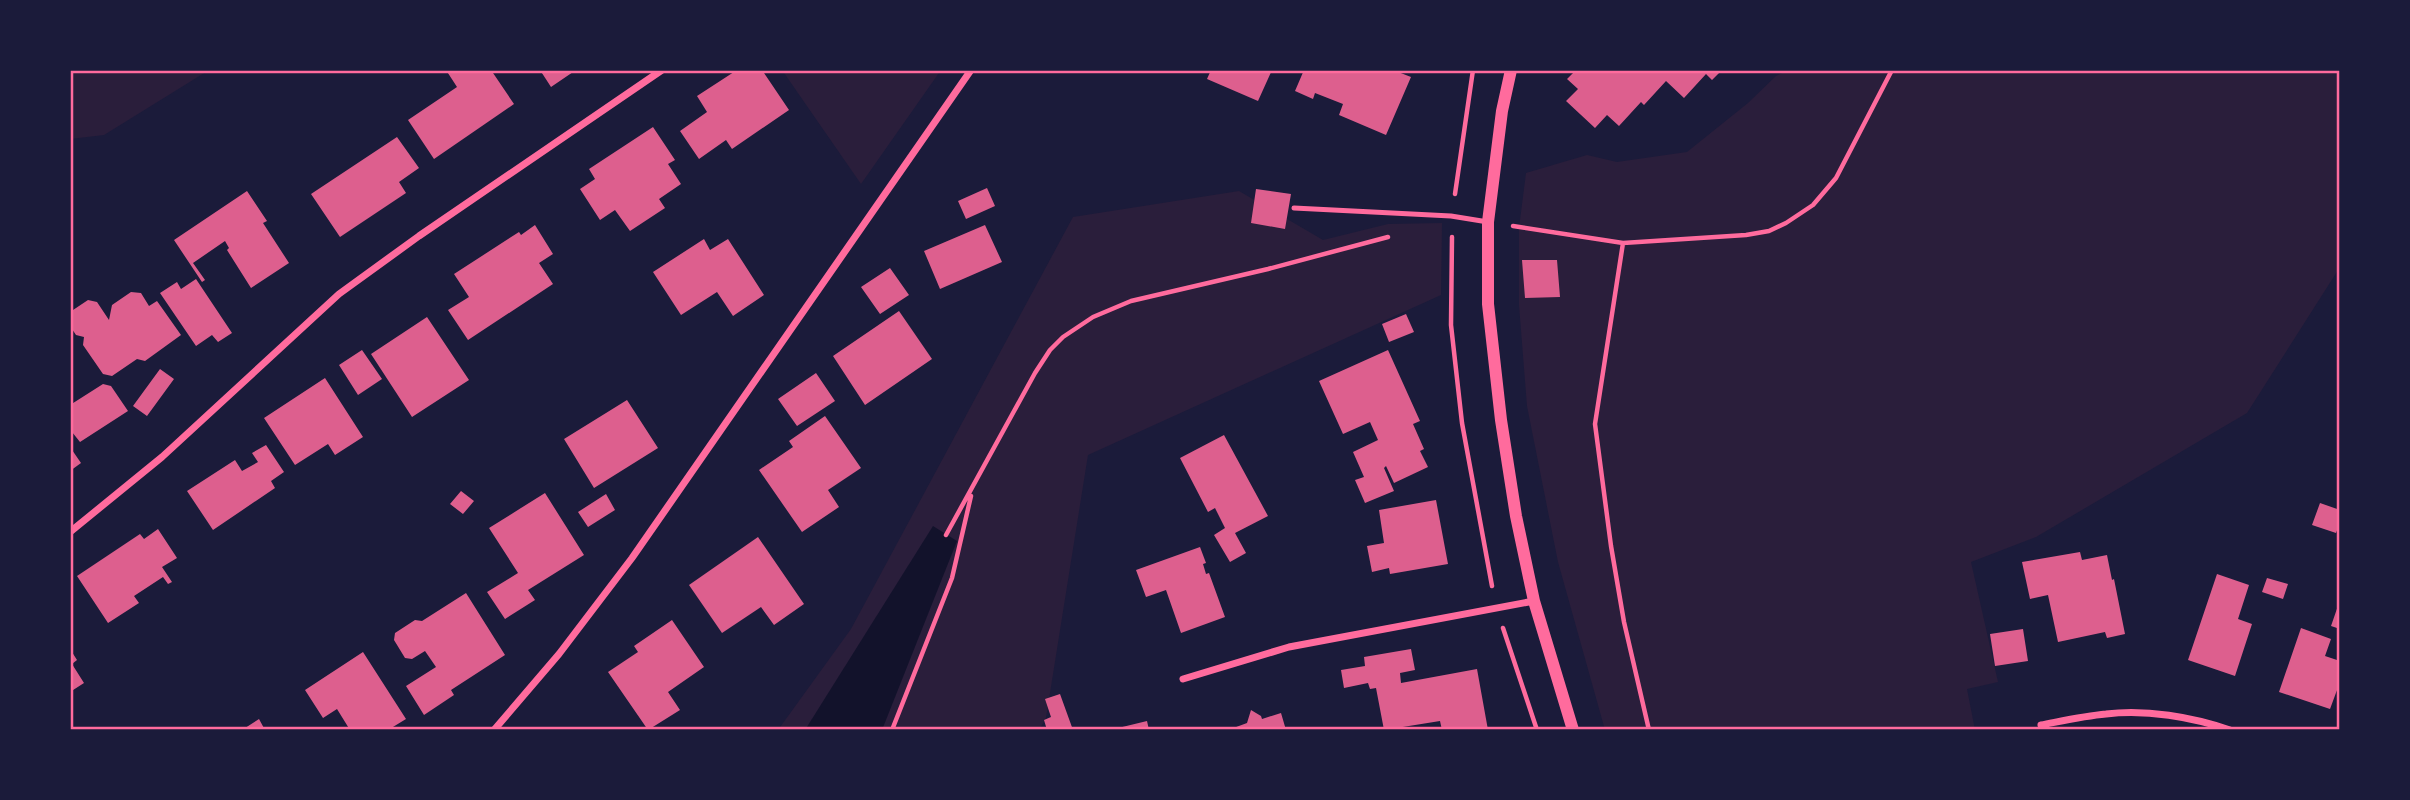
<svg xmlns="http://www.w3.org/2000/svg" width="2410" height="800" font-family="'Work Sans',sans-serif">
  <rect width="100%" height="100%" fill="#1b1b3a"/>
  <!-- green -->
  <path fill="#2a1e3b" d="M 70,70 L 209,70 L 104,135 L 70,139 Z
    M 782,70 L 941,70 L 861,184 Z
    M 1788,70 L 2340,70 L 2340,267 L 2247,413 L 2036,537 L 1971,562 L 1998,682 L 1967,689 L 1975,730 L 1605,730 L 1558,562 L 1527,406 L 1519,305 L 1519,228 L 1526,173 L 1587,155 L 1617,162 L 1687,152 L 1748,103 L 1776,76 Z
    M 1239,191 L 1323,240 L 1388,224 L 1442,223 L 1441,295 L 1088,455 L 1046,718 L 1039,730 L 778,730 L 851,629 L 1073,217 Z"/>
  <!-- water -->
  <path fill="#12122b" d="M 933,526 L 957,541 L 882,730 L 805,730 Z"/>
  <!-- building -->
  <path fill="#dd5f8e" d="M 446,70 L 491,70 L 514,104 L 434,159 L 408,120 L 457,87 Z
    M 540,70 L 576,70 L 551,87 Z
    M 737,70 L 762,70 L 789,110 L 732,149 L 726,140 L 699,159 L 680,131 L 707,112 L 697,96 Z
    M 1211,70 L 1272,70 L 1258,101 L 1207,79 Z
    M 1304,70 L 1393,70 L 1411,77 L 1386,135 L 1339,115 L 1343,104 L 1315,93 L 1313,99 L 1295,91 Z
    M 1576,70 L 1722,70 L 1712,80 L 1706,74 L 1684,98 L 1666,81 L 1644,105 L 1641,102 L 1619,126 L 1607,115 L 1595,128 L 1566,101 L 1578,89 L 1567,79 Z
    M 653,127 L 675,160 L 668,164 L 681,184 L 659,199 L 665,208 L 630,231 L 615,210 L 600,220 L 580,189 L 595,179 L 589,169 Z
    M 397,137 L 419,168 L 399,182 L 406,193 L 340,237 L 311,194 Z
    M 987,188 L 995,206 L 966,219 L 958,201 Z
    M 1256,189 L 1291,194 L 1285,229 L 1251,223 Z
    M 247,191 L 267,221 L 263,223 L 289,263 L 251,288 L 227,250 L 229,248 L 225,241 L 193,263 L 205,280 L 202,282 L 174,240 Z
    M 535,225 L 553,254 L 539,263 L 553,284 L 468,340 L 448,310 L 469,297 L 454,274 L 519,232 L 521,235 Z
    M 985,225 L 1002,262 L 940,289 L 924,251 Z
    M 704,239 L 710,250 L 728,239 L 764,295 L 733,316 L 717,292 L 681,315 L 653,272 Z
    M 1522,260 L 1557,260 L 1560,297 L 1525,298 Z
    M 890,268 L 909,295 L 880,314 L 861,287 Z
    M 196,279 L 232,333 L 218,342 L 212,335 L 196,346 L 160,293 L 177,282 L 181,289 Z
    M 131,292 L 141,293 L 149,306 L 157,301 L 181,335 L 145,361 L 137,359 L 112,376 L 103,374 L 83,345 L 84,337 L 76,335 L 70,326 L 70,312 L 88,300 L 97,302 L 109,320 L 112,305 Z
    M 899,311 L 932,359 L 865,405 L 833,356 Z
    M 1406,314 L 1414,332 L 1389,342 L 1382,324 Z
    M 427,317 L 469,380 L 412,417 L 371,354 Z
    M 362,350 L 382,379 L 358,395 L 339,365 Z
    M 1388,350 L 1420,421 L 1413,424 L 1424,449 L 1420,451 L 1428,467 L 1394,483 L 1386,466 L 1384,468 L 1394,491 L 1365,503 L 1355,480 L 1364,477 L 1353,452 L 1378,440 L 1370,422 L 1343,434 L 1319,381 Z
    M 160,369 L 174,379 L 147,416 L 133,406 Z
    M 816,373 L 835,401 L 797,426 L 778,399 Z
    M 325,378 L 363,437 L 335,455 L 328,444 L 295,465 L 264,418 Z
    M 103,384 L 111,386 L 128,411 L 80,442 L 72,432 L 70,433 L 70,405 Z
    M 627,400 L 658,448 L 594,488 L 564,439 Z
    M 825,416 L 861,468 L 828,490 L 839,507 L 802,532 L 759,470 L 793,447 L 789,441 Z
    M 1224,435 L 1268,516 L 1235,533 L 1246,553 L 1230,562 L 1214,535 L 1225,528 L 1215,508 L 1208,512 L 1180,458 Z
    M 266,445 L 284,472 L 271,481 L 275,488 L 213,530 L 187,491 L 235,460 L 242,471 L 258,462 L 252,453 Z
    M 70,447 L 81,463 L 70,471 Z
    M 461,491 L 474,501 L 463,514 L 450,504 Z
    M 545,493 L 584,555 L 528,590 L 535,600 L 505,619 L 487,592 L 518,573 L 489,528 Z
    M 606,494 L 615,510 L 588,527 L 578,512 Z
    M 1436,500 L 1448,564 L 1390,574 L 1389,568 L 1372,572 L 1367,546 L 1384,543 L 1379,510 Z
    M 2320,503 L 2340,510 L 2340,522 L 2336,533 L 2312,525 Z
    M 158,529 L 177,558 L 162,567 L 172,582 L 168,584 L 163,577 L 134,596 L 139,603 L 108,623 L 77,576 L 140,534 L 144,539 Z
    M 758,537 L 804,604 L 774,625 L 761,607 L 722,633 L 689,585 Z
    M 1200,547 L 1206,563 L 1203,564 L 1206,574 L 1209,573 L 1225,617 L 1181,633 L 1166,590 L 1146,597 L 1136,570 Z
    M 2080,552 L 2082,560 L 2107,555 L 2112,580 L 2114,579 L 2125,634 L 2107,638 L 2105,632 L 2058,642 L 2048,595 L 2030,599 L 2022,562 Z
    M 2217,574 L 2249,585 L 2238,619 L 2252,624 L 2235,676 L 2188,660 Z
    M 2267,578 L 2288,584 L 2283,599 L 2262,592 Z
    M 466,593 L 505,655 L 451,690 L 454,695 L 424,715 L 406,686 L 436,667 L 425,651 L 412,659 L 405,658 L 394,640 L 395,633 L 415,620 L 422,621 Z
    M 2340,600 L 2340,629 L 2331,626 Z
    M 672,620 L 704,667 L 668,692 L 680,710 L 648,730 L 608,672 L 638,652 L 634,646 Z
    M 2301,628 L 2331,639 L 2325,656 L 2340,661 L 2340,682 L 2330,709 L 2279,692 Z
    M 2023,629 L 2028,661 L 1995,666 L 1990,634 Z
    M 70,649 L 77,660 L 72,664 L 84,683 L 70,692 Z
    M 1411,649 L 1415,670 L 1400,673 L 1401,683 L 1477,669 L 1488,730 L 1442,730 L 1440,721 L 1384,730 L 1376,688 L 1370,689 L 1368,683 L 1344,688 L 1341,670 L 1365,666 L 1364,657 Z
    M 363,652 L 406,719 L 388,730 L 350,730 L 337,709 L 323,718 L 305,690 Z
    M 1060,694 L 1073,730 L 1047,730 L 1044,720 L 1051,717 L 1045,699 Z
    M 1251,710 L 1261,716 L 1262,719 L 1281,713 L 1286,730 L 1228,730 L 1247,723 Z
    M 259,719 L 265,730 L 242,730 Z
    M 1147,721 L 1149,730 L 1114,730 L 1114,729 Z"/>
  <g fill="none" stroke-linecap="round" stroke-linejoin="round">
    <!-- path -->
    <path stroke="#ff6b9d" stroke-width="4.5" d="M 70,72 L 73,70
      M 1455,194 L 1473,70
      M 1513,226 L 1623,243 L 1746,235 L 1769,231 L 1786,223 L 1813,205 L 1836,178 L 1892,70
      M 1452,237 L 1451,325 L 1462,423 L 1492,586
      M 1623,243 L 1595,424 L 1611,546 L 1624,622 L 1649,730
      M 946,535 L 1035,373 L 1050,350 L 1063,337 L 1093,317 L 1131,301 L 1268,269 L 1388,237
      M 1503,628 L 1537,730
      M 892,730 L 952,578 L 971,496"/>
    <!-- service -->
    <path stroke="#ff6b9d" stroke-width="5" d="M 1294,208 L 1451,216 L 1488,222"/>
    <!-- minor -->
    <path stroke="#ff6b9d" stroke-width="7" d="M 70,532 L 162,457 L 339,294 L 419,236 L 662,70
      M 1183,679 L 1289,647 L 1534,601
      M 2041,725 C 2062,721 2084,716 2106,714 C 2146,709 2192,717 2230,730
      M 494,730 L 559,654 L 632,558 L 971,70"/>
    <!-- tertiary -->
    <path stroke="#ff6b9d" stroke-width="12" d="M 1511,70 L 1502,111 L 1488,222 L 1488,304 L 1501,420 L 1516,516 L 1534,601 L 1573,730"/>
  </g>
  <!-- border -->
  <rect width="2410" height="800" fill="none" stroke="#1b1b3a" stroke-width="144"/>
  <rect x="72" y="72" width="2266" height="656" fill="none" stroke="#ff6b9d" stroke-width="2.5"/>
</svg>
